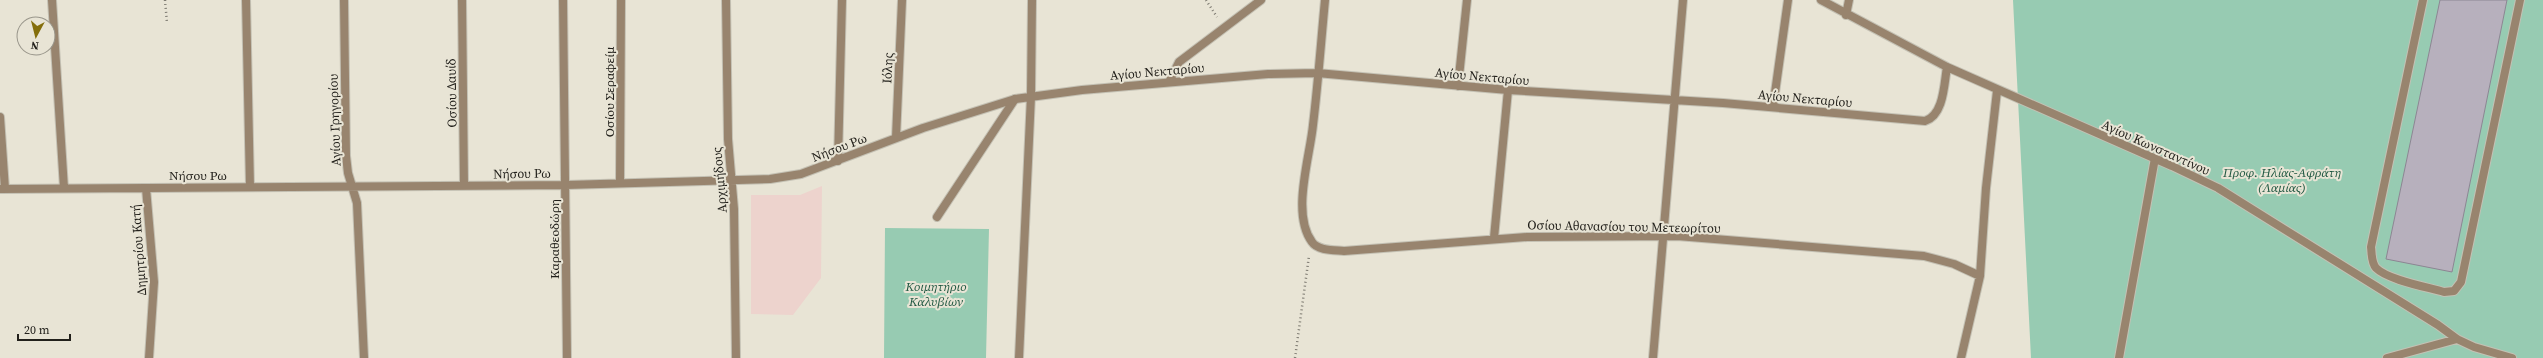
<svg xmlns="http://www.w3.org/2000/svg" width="2543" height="358" font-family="'Source Serif 4',serif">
  <rect width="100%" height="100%" fill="#e8e4d5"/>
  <!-- education -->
  <path fill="#edd3cd" d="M 822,186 L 821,278 L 793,315 L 751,314 L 751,195 L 800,195 Z"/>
  <!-- green -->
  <path fill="#97cbb2" d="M 2013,0 L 2543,0 L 2543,358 L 2031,358 Z
    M 885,228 L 989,229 L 986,358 L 884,358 Z"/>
  <!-- building -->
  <path fill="#b7b0bd" stroke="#8c8693" d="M 2440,0 L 2507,0 L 2452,272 L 2386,259 Z"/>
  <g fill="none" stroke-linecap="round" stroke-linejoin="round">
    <!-- lane casing -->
    <g stroke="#c4c1b4" stroke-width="10">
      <path id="lane" d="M 2423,0 L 2371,247 C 2372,254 2371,262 2376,268 C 2388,280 2427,287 2444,292 L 2454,291 L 2461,282 L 2520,0
        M 1773,107 L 1788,0
        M 937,217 L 1015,99"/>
    </g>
    <!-- street casing -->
    <g stroke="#c4c1b4" stroke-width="10">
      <path id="street" d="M 52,0 L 64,188
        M 246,0 L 250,187
        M 344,0 L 346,156 L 348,173 L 357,203 L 364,358
        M 462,0 L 464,186
        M 563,0 L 567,358
        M 726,0 L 728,139 L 734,209 L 736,358
        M 1325,0 C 1321,42 1318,84 1313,125 C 1310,157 1291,214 1312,242 C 1318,251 1335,250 1344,251 L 1527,237 L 1677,236 L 1924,256 L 1954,264 L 1980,276
        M 1821,0 L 1947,67 L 2172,166 L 2218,188 L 2438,325 L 2457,339 L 2474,347 L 2512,358
        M 1846,15 L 1849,0
        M 1169,82 L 1179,62 L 1261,0
        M 1458,86 L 1467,0
        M 0,117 L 5,189
        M 896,138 L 902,0
        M 838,161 L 842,0
        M 620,183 L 621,0
        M 146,188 L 154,282 L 149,358
        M 0,189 L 566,185 L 770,179 L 801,174 L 923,128 L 1015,99 L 1082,90 L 1268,74 L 1317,73 L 1508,90 L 1723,103 L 1925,121 C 1944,115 1944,84 1947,67
        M 1494,238 L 1508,90
        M 1019,358 L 1031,96 L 1032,0
        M 1653,358 L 1683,0
        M 1961,358 L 1980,276 L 1986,188 L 1997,91
        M 2119,358 L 2155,158
        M 2387,358 L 2457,339"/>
    </g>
    <!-- path -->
    <path stroke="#7d7a71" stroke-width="2.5" stroke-dasharray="1 3" stroke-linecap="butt" d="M 165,0 L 167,23
      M 1206,0 L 1217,17
      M 1295,358 L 1309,256"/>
    <!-- lane -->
    <use href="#lane" stroke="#98846e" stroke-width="8"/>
    <!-- street -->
    <use href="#street" stroke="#98846e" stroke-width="8"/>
  </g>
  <g text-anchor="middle" stroke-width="4" stroke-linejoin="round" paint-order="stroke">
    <!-- street labels -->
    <g font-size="13" fill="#22201b" stroke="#e8e4d5">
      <text transform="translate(887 68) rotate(-87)" y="5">Ιόλης</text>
      <text transform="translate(1157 71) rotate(-5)" y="5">Αγίου Νεκταρίου</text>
      <text transform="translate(1482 76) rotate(5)" y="5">Αγίου Νεκταρίου</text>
      <text transform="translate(609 92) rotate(-90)" y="5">Οσίου Σεραφείμ</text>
      <text transform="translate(451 93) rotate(-91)" y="5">Οσίου Δαυίδ</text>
      <text transform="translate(1805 98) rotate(5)" y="5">Αγίου Νεκταρίου</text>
      <text transform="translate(334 120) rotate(-92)" y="5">Αγίου Γρηγορίου</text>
      <text transform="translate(839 147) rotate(-21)" y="5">Νήσου Ρω</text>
      <text transform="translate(2156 147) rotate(24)" y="5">Αγίου Κωνσταντίνου</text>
      <text transform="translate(522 173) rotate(-1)" y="5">Νήσου Ρω</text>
      <text x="198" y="180">Νήσου Ρω</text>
      <text transform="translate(719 180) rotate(-95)" y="5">Αρχιμήδους</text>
      <text transform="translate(1624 226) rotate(1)" y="5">Οσίου Αθανασίου του Μετεωρίτου</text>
      <text transform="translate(554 239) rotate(-90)" y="5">Καραθεοδώρη</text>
      <text transform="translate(138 250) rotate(-94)" y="5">Δημητρίου Κατή</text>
    </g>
    <!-- park labels -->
    <g font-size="13" font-style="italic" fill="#1f5741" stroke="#e8e4d5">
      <text x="2282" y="177">Προφ. Ηλίας-Αφράτη<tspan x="2282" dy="15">(Λαμίας)</tspan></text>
      <text x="936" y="291">Κοιμητήριο<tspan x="936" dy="15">Καλυβίων</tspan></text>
    </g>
  </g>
  <!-- north arrow -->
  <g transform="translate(36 36) rotate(187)"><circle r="19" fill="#e8e4d5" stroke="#99968b"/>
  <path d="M0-3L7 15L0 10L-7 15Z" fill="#846e0b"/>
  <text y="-6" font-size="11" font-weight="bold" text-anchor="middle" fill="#22201b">N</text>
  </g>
  <!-- scale -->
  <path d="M18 334v6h52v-6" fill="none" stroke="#22201b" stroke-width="2"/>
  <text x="24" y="334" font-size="12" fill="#22201b" stroke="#e8e4d5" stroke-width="3" paint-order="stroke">20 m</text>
</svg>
